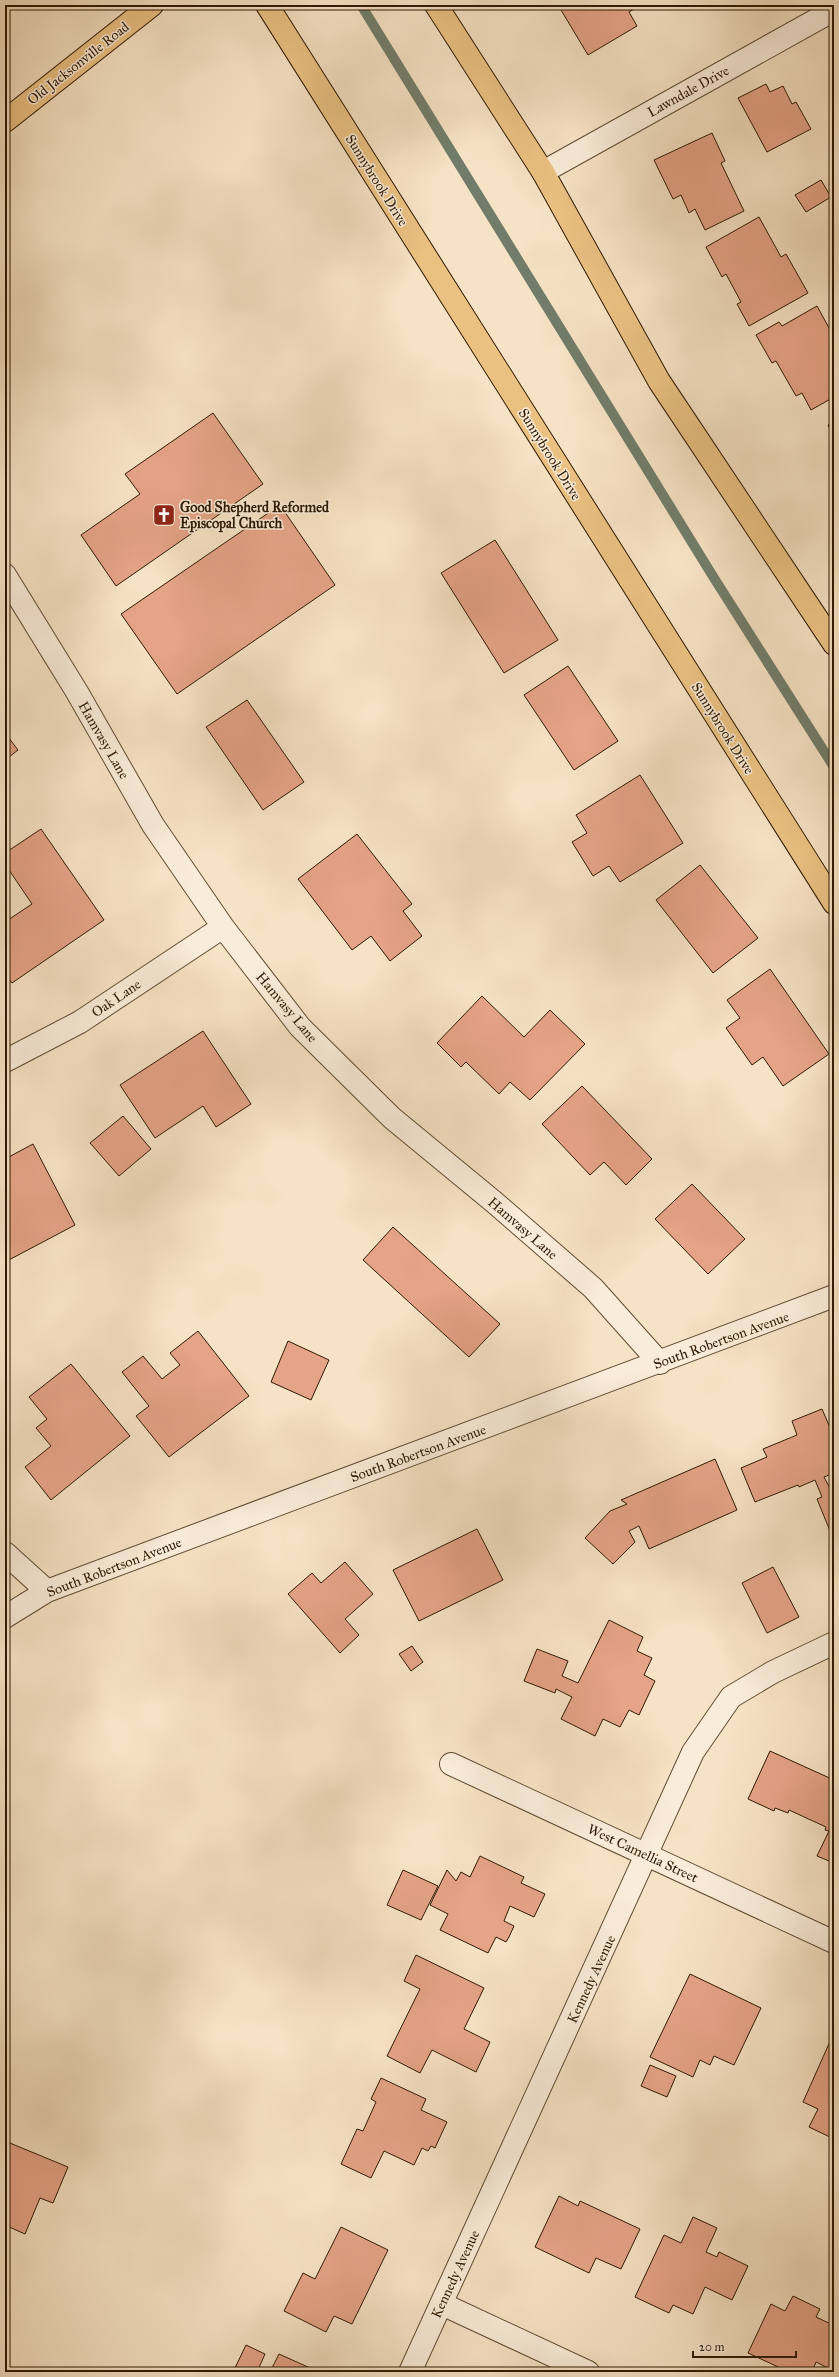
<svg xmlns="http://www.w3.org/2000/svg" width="839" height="2377" font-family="'IM FELL Great Primer',serif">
  <rect width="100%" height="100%" fill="#f6e2c4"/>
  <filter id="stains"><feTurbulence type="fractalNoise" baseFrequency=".005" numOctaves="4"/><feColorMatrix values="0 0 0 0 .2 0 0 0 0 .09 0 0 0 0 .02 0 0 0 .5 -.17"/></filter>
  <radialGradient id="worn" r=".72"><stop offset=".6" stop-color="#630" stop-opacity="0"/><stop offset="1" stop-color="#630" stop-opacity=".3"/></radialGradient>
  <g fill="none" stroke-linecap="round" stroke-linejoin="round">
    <!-- stream -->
    <path stroke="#717d6a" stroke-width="10" d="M 361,5 L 714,578 L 834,767"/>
  </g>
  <!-- building -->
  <path fill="#e5a387" stroke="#2e1a03" d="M 558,5 L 641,5 L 629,12 L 637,26 L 588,55 Z
    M 766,84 L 770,92 L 783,86 L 792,104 L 796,102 L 811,129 L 767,152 L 738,98 Z
    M 712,133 L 725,161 L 721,163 L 744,211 L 705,230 L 695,209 L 689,213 L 681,195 L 673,199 L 654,160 Z
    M 821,180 L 831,197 L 806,212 L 795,195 Z
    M 759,217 L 781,257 L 786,254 L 808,293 L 749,326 L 737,304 L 741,302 L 726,274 L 722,277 L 706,247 Z
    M 817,306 L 834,337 L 834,397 L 811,410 L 802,393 L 796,396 L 776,361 L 772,363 L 756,335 L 779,322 L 782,326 Z
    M 213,413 L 263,484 L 116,586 L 81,535 L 140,494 L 125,474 Z
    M 834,422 L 834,437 L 828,425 Z
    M 280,505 L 335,585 L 177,694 L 121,614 Z
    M 495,540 L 558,640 L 504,673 L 441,573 Z
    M 568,666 L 618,741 L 574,770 L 524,695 Z
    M 247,700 L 304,782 L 263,810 L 206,727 Z
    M 5,733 L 18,750 L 5,760 Z
    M 640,775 L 683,843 L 620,882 L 609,866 L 593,876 L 572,842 L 587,833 L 576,815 Z
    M 41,829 L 104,920 L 12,983 L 5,974 L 5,922 L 32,904 L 5,864 L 5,853 Z
    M 357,834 L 412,904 L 403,911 L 422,936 L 390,961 L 371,936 L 352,950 L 298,879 Z
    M 700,865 L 758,938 L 713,973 L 656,900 Z
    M 770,969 L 829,1054 L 783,1086 L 763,1057 L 752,1065 L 726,1028 L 740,1018 L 727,1000 Z
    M 482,996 L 524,1037 L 550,1010 L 585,1044 L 530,1100 L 510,1082 L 499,1094 L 466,1062 L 461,1067 L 437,1043 Z
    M 203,1031 L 251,1104 L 216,1127 L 203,1106 L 155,1138 L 120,1085 Z
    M 582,1086 L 652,1159 L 626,1185 L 604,1162 L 590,1175 L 542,1124 Z
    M 123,1116 L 151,1149 L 119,1176 L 90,1143 Z
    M 33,1144 L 75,1225 L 5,1262 L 5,1174 L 8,1172 L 5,1159 Z
    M 692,1184 L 745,1239 L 708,1274 L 655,1219 Z
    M 393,1227 L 500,1324 L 469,1357 L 363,1260 Z
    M 198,1331 L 249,1396 L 169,1457 L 136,1416 L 149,1406 L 122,1372 L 143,1356 L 162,1379 L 180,1365 L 170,1353 Z
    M 288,1341 L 329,1360 L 311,1400 L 271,1382 Z
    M 71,1364 L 130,1436 L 51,1500 L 25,1467 L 51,1446 L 36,1428 L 47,1419 L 29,1397 Z
    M 822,1409 L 831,1430 L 834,1429 L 834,1473 L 824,1477 L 834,1496 L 834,1529 L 830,1531 L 817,1499 L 822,1497 L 815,1480 L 799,1487 L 798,1485 L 755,1502 L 741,1468 L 767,1457 L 763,1449 L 797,1435 L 792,1421 Z
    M 715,1459 L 737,1510 L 649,1549 L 639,1526 L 629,1531 L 635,1542 L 613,1564 L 585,1538 L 610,1511 L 627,1504 L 621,1500 Z
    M 477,1529 L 503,1580 L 419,1621 L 393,1570 Z
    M 345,1562 L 373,1594 L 345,1619 L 359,1635 L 340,1653 L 288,1594 L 312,1573 L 321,1583 Z
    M 773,1567 L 799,1617 L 767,1633 L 742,1583 Z
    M 609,1620 L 643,1637 L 637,1651 L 652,1658 L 644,1675 L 655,1681 L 639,1715 L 629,1710 L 620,1727 L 603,1719 L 595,1736 L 561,1719 L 572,1697 L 556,1689 L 555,1693 L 524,1681 L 537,1649 L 568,1661 L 562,1676 L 578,1683 Z
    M 412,1646 L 423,1662 L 411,1671 L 399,1654 Z
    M 770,1751 L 834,1780 L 834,1863 L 817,1856 L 829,1831 L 825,1830 L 826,1827 L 789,1810 L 788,1813 L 775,1808 L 774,1811 L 748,1799 Z
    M 480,1856 L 524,1877 L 521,1883 L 545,1894 L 534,1917 L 510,1906 L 504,1921 L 514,1926 L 509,1937 L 506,1942 L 496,1937 L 488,1953 L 440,1930 L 448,1914 L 430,1905 L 447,1870 L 456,1881 L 461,1872 L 470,1877 Z
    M 403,1870 L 438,1886 L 421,1920 L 387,1905 Z
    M 416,1955 L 484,1988 L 464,2029 L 490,2042 L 476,2072 L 432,2050 L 420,2073 L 387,2056 L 420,1989 L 404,1981 Z
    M 690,1974 L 761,2008 L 734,2065 L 714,2056 L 710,2065 L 700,2060 L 693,2077 L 650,2057 Z
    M 832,2037 L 834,2038 L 834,2139 L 809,2127 L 818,2109 L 803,2102 Z
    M 650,2065 L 676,2076 L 667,2097 L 641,2086 Z
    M 381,2078 L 426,2099 L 421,2110 L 447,2122 L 435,2148 L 431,2146 L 428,2151 L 422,2148 L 414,2165 L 384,2151 L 371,2178 L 341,2164 L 357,2129 L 363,2131 L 376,2102 L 371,2099 Z
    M 5,2141 L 68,2167 L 53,2203 L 40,2198 L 25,2234 L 7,2226 L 5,2230 Z
    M 559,2196 L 578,2206 L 580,2201 L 640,2229 L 621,2269 L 596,2258 L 589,2273 L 535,2247 Z
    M 693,2217 L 717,2228 L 706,2252 L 717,2257 L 719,2252 L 748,2266 L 732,2300 L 705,2287 L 693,2314 L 673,2305 L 669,2313 L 635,2297 L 664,2235 L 681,2243 Z
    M 341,2227 L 388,2250 L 352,2324 L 334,2316 L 326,2332 L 284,2311 L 303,2273 L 315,2279 Z
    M 793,2296 L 820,2309 L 816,2317 L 833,2325 L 829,2332 L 834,2335 L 834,2371 L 816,2362 L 812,2372 L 789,2372 L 748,2353 L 771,2304 L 785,2311 Z
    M 246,2345 L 265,2354 L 257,2372 L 239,2372 L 234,2370 Z
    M 279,2354 L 319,2372 L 270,2372 Z"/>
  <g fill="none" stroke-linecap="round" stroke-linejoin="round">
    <!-- minor casing -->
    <g stroke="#604c33" stroke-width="24">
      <path id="minor" d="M 543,172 L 834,10
        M 5,575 L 77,692 L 153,825 L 223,927 L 300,1027 L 392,1118 L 494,1202 L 593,1288 L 660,1363
        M 5,1061 L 80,1022 L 223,927
        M 5,1553 L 47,1591
        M 5,1617 L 47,1591 L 834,1296
        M 451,1764 L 834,1942
        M 442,2304 L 588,2372
        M 410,2372 L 693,1752 L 731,1697 L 773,1672 L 834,1643"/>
    </g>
    <!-- major casing -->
    <g stroke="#2e1a03" stroke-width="24">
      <path id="major" d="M 267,5 L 834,903
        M 436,5 L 543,172 L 659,381 L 834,644
        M 5,121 L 152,5"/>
    </g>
    <!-- minor -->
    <use href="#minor" stroke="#f9ecd9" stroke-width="22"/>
    <!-- major -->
    <use href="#major" stroke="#ebc182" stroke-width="22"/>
  </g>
  <!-- icons -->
  <defs>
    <g id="church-square" transform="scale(1.15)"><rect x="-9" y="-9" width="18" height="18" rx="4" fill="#8f2418" stroke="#f9ecd9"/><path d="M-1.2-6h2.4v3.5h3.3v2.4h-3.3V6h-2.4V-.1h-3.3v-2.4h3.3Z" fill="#fff"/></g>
  </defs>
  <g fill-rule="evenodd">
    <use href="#church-square" x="164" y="515"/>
  </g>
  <g text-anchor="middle" stroke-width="3" stroke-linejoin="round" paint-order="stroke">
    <!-- street labels -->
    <g font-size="14" fill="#2e1a03" stroke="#f9ecd9">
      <text transform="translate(78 63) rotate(-38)" y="5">Old Jacksonville Road</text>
      <text transform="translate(688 91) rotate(-29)" y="5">Lawndale Drive</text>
      <text transform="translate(377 180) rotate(58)" y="5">Sunnybrook Drive</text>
      <text transform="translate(550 454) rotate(58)" y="5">Sunnybrook Drive</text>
      <text transform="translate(723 728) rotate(58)" y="5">Sunnybrook Drive</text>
      <text transform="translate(104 740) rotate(60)" y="5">Hamvasy Lane</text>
      <text transform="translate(116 998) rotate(-34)" y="5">Oak Lane</text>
      <text transform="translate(287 1007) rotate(50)" y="5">Hamvasy Lane</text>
      <text transform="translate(523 1228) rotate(41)" y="5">Hamvasy Lane</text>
      <text transform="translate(721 1340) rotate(-20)" y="5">South Robertson Avenue</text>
      <text transform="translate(418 1453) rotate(-20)" y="5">South Robertson Avenue</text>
      <text transform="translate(114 1567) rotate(-21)" y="5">South Robertson Avenue</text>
      <text transform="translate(643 1853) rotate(25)" y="5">West Camellia Street</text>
      <text transform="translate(591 1979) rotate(-65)" y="5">Kennedy Avenue</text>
      <text transform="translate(455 2274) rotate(-65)" y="5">Kennedy Avenue</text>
    </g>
    <!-- poi labels -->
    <g font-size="14" font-weight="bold" fill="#2e1a03" stroke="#f9ecd9" text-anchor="start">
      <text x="180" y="512">Good Shepherd Reformed<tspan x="180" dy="16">Episcopal Church</tspan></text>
    </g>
  </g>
  <!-- margin -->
  <rect width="839" height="2377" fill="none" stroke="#f6e2c4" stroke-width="20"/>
  <rect x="6" y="6" width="827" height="2365" fill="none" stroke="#2e1a03" stroke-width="2"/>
  <rect x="10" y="10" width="819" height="2357" fill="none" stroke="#2e1a03"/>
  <!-- scale -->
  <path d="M693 2351v6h103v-6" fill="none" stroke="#2e1a03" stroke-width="2"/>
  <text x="699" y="2351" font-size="12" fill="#2e1a03" stroke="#f9ecd9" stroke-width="3" paint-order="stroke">20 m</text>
  <rect width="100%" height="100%" filter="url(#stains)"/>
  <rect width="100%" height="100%" fill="url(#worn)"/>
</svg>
